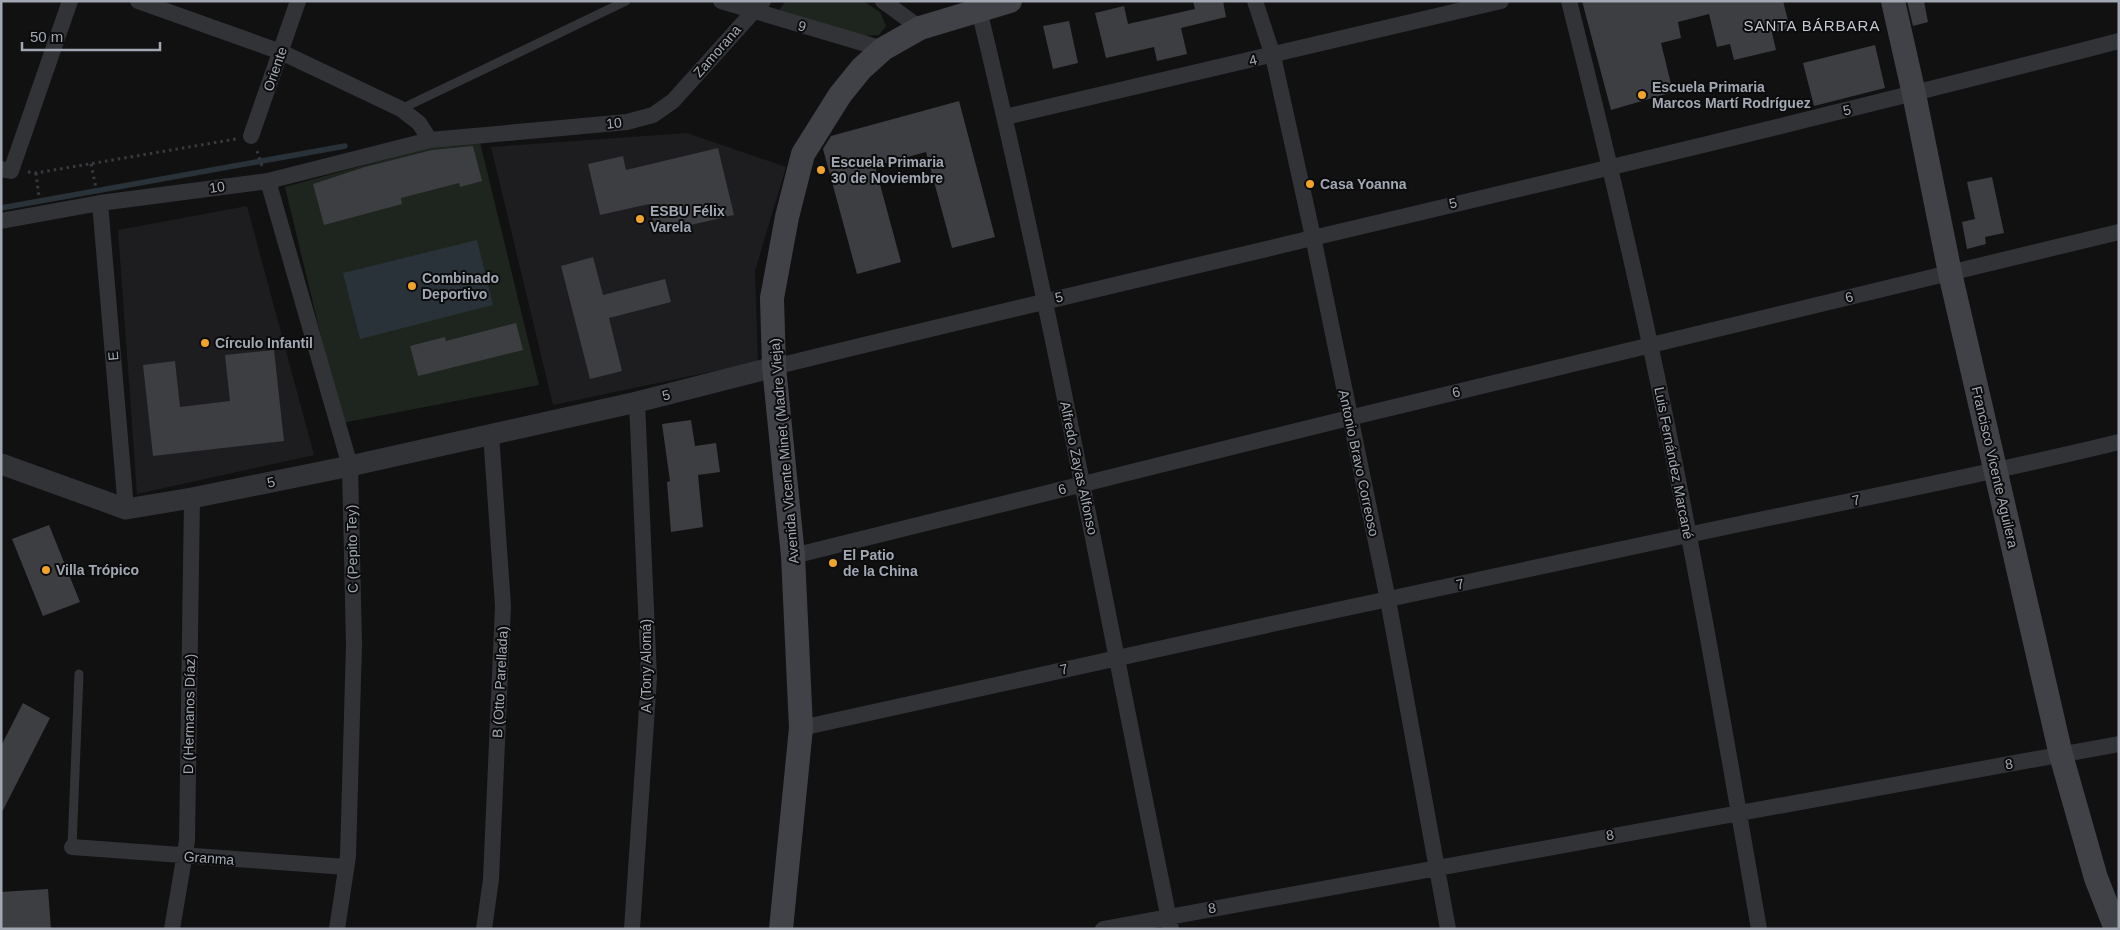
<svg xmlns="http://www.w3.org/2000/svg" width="2120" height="930" font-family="Arial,sans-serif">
  <rect width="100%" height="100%" fill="#111112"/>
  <!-- built -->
  <path fill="#1d1d1f" d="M 687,133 L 786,167 L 755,271 L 758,362 L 553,405 L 491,147 Z
    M 247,206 L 314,455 L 137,494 L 118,230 Z"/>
  <!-- green -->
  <path fill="#1d251e" d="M 786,1 L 863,1 L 880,12 L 886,26 L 879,35 L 860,36 L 779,10 Z
    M 479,138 L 539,385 L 342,423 L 285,187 L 431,147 Z"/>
  <!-- water -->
  <path fill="#293238" d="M 477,240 L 493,305 L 360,339 L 343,273 Z"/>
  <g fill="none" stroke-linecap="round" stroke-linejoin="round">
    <!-- stream -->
    <path stroke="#293238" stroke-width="5.5" d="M 1,208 L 345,146"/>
  </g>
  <!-- building -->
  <path fill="#3d3e42" d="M 1193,1 L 1223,1 L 1226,17 L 1181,28 L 1187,54 L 1157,61 L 1154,47 L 1106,58 L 1095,13 L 1124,6 L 1128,24 L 1195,9 Z
    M 1582,1 L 1783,1 L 1790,28 L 1772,33 L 1776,50 L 1734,60 L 1730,44 L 1717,47 L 1709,14 L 1678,22 L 1681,38 L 1661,43 L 1673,92 L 1611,110 Z
    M 1907,1 L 1924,1 L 1928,22 L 1913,26 Z
    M 1069,21 L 1078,63 L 1053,69 L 1043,26 Z
    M 1875,45 L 1885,88 L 1814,106 L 1803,63 Z
    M 959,101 L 995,237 L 952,248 L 926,152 L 875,166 L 901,262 L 857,274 L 823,149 L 831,136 Z
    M 473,146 L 482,181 L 460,187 L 459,183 L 401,198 L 402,204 L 324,225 L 313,184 L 365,167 L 432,150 Z
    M 718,148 L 734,215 L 656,233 L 649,204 L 600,215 L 588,164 L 623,156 L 626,170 Z
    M 1992,177 L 2004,233 L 1985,237 L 1986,244 L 1967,249 L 1962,222 L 1975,219 L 1967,182 Z
    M 593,257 L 603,295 L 665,279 L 671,302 L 609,318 L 622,371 L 590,379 L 561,266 Z
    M 516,323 L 523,350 L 418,376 L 410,346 L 445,337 L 446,341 Z
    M 274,350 L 284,441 L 153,456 L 143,365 L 175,361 L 180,407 L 230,401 L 225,355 Z
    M 691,420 L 695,446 L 716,443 L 720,472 L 698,475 L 703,527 L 671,532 L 667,482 L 670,481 L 662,424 Z
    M 49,525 L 80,602 L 43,616 L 12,539 Z
    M 23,703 L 50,718 L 1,814 L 1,746 Z
    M 48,889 L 51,929 L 1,929 L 1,892 Z"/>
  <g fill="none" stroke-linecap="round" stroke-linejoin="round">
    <!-- path -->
    <path stroke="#383a3e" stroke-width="3" stroke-dasharray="2.5 4" stroke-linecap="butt" d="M 257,151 L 262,166
      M 91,164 L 96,188
      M 28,172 L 36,173 L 236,139
      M 36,173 L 39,197"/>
    <!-- service -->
    <path stroke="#323337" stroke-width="9" d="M 401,109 L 626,1
      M 72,847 L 79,674"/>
    <!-- minor -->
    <path stroke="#323337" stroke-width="16" d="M 138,1 L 281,52 L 401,109 L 419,123 L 430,140
      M 721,1 L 883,49
      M 883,1 L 920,28
      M 1255,1 L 1273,56 L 1313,237 L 1388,600 L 1448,929
      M 1569,1 C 1598,115 1625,229 1650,344 C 1692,538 1725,733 1759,929
      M 979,10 C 1053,314 1108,622 1171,929
      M 1005,117 L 1501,1
      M 251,136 L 298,1
      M 1,169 L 11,171 L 70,1
      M 268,181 L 350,466 L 354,644 L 348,856 L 337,929
      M 100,203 L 126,509
      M 1,221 L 100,203 L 268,181 L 430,140 L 627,122 L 653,115 L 673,101 L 763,1
      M 774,367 C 1222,257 1672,157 2119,41
      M 793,556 L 1349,418 L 2119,232
      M 801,728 C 1096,662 1392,597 1688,535 C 1832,504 1976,477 2119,442
      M 72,847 L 346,867
      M 172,929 L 187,841 L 192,498
      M 484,929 L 491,879 L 503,606 L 491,434
      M 632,929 L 649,678 L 637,402
      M 1103,929 L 2119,744"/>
    <!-- tertiary -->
    <path stroke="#323337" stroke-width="21" d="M 1,464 L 126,509 L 192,498 L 350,466 L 637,402 L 774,367"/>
    <!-- secondary -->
    <path stroke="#404247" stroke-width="24" d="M 1893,1 L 1914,94 L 1950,273 L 2061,755 L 2096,878 L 2116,929
      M 781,929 L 801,728 L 793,556 L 774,367 L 772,298 L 787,217 L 803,154 L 840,95 L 861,69 L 883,49 L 920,28 L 1010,1"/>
  </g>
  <!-- markers -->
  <g fill="#f1a429" stroke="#0c0c0d" stroke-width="2">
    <circle cx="1642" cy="95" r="5"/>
    <circle cx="821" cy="170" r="5"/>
    <circle cx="1310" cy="184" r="5"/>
    <circle cx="640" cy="219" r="5"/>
    <circle cx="412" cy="286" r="5"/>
    <circle cx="205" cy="343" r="5"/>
    <circle cx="833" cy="563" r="5"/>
    <circle cx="46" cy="570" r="5"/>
  </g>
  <g text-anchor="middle" stroke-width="4" stroke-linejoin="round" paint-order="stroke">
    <!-- street labels -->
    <g font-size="14" fill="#a2a8b3" stroke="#0c0c0d">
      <text transform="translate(802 26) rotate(16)" y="5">9</text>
      <text transform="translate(717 51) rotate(-49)" y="5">Zamorana</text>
      <text transform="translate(1253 60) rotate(-13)" y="5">4</text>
      <text transform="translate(275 69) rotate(-71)" y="5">Oriente</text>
      <text transform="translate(1847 110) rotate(-13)" y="5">5</text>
      <text transform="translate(614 123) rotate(-6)" y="5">10</text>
      <text transform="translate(217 187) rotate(-8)" y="5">10</text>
      <text transform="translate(1453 203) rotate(-13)" y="5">5</text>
      <text transform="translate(1059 297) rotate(-13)" y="5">5</text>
      <text transform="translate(1849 297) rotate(-14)" y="5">6</text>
      <text transform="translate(113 356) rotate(-95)" y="5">E</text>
      <text transform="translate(1456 392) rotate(-14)" y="5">6</text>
      <text transform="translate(666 395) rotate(-14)" y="5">5</text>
      <text transform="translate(784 451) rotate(-95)" y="5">Avenida Vicente Minet (Madre Vieja)</text>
      <text transform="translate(1359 463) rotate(78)" y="5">Antonio Bravo Correoso</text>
      <text transform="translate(1674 463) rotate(79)" y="5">Luis Fernández Marcané</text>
      <text transform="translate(1995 467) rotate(77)" y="5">Francisco Vicente Aguilera</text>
      <text transform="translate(1079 468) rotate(78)" y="5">Alfredo Zayas Alfonso</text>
      <text transform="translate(271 482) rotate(-12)" y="5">5</text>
      <text transform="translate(1062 489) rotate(-14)" y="5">6</text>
      <text transform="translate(1856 500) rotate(-12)" y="5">7</text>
      <text transform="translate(352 549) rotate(-91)" y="5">C (Pepito Tey)</text>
      <text transform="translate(1460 584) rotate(-12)" y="5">7</text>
      <text transform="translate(646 666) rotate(-90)" y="5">A (Tony Alomá)</text>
      <text transform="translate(1064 669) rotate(-13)" y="5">7</text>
      <text transform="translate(500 682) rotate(-87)" y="5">B (Otto Parellada)</text>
      <text transform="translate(189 714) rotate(-89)" y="5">D (Hermanos Díaz)</text>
      <text transform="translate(2009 764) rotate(-10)" y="5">8</text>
      <text transform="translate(1610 835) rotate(-10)" y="5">8</text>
      <text transform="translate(209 858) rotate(4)" y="5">Granma</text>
      <text transform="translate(1212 908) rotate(-10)" y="5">8</text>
    </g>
    <!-- poi labels -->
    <g font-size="14" font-weight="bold" fill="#a2a8b3" stroke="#0c0c0d" text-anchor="start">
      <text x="1652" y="92">Escuela Primaria<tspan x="1652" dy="16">Marcos Martí Rodríguez</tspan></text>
      <text x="831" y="167">Escuela Primaria<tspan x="831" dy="16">30 de Noviembre</tspan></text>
      <text x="1320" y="189">Casa Yoanna</text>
      <text x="650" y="216">ESBU Félix<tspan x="650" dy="16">Varela</tspan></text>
      <text x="422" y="283">Combinado<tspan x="422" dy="16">Deportivo</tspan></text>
      <text x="215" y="348">Círculo Infantil</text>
      <text x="843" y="560">El Patio<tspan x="843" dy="16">de la China</tspan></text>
      <text x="56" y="575">Villa Trópico</text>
    </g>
    <!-- neighbourhood labels -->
    <g font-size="15" letter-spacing="1" fill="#c3c7cf" stroke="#0c0c0d">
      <text x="1812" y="31">SANTA BÁRBARA</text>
    </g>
  </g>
  <!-- border -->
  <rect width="2120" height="930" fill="none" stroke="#a2a8b3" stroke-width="5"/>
  <!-- scale -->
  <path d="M22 42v8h138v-8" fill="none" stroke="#a2a8b3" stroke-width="2.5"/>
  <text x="30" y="42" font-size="15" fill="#a2a8b3" stroke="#0c0c0d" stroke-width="4" paint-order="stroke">50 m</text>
</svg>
